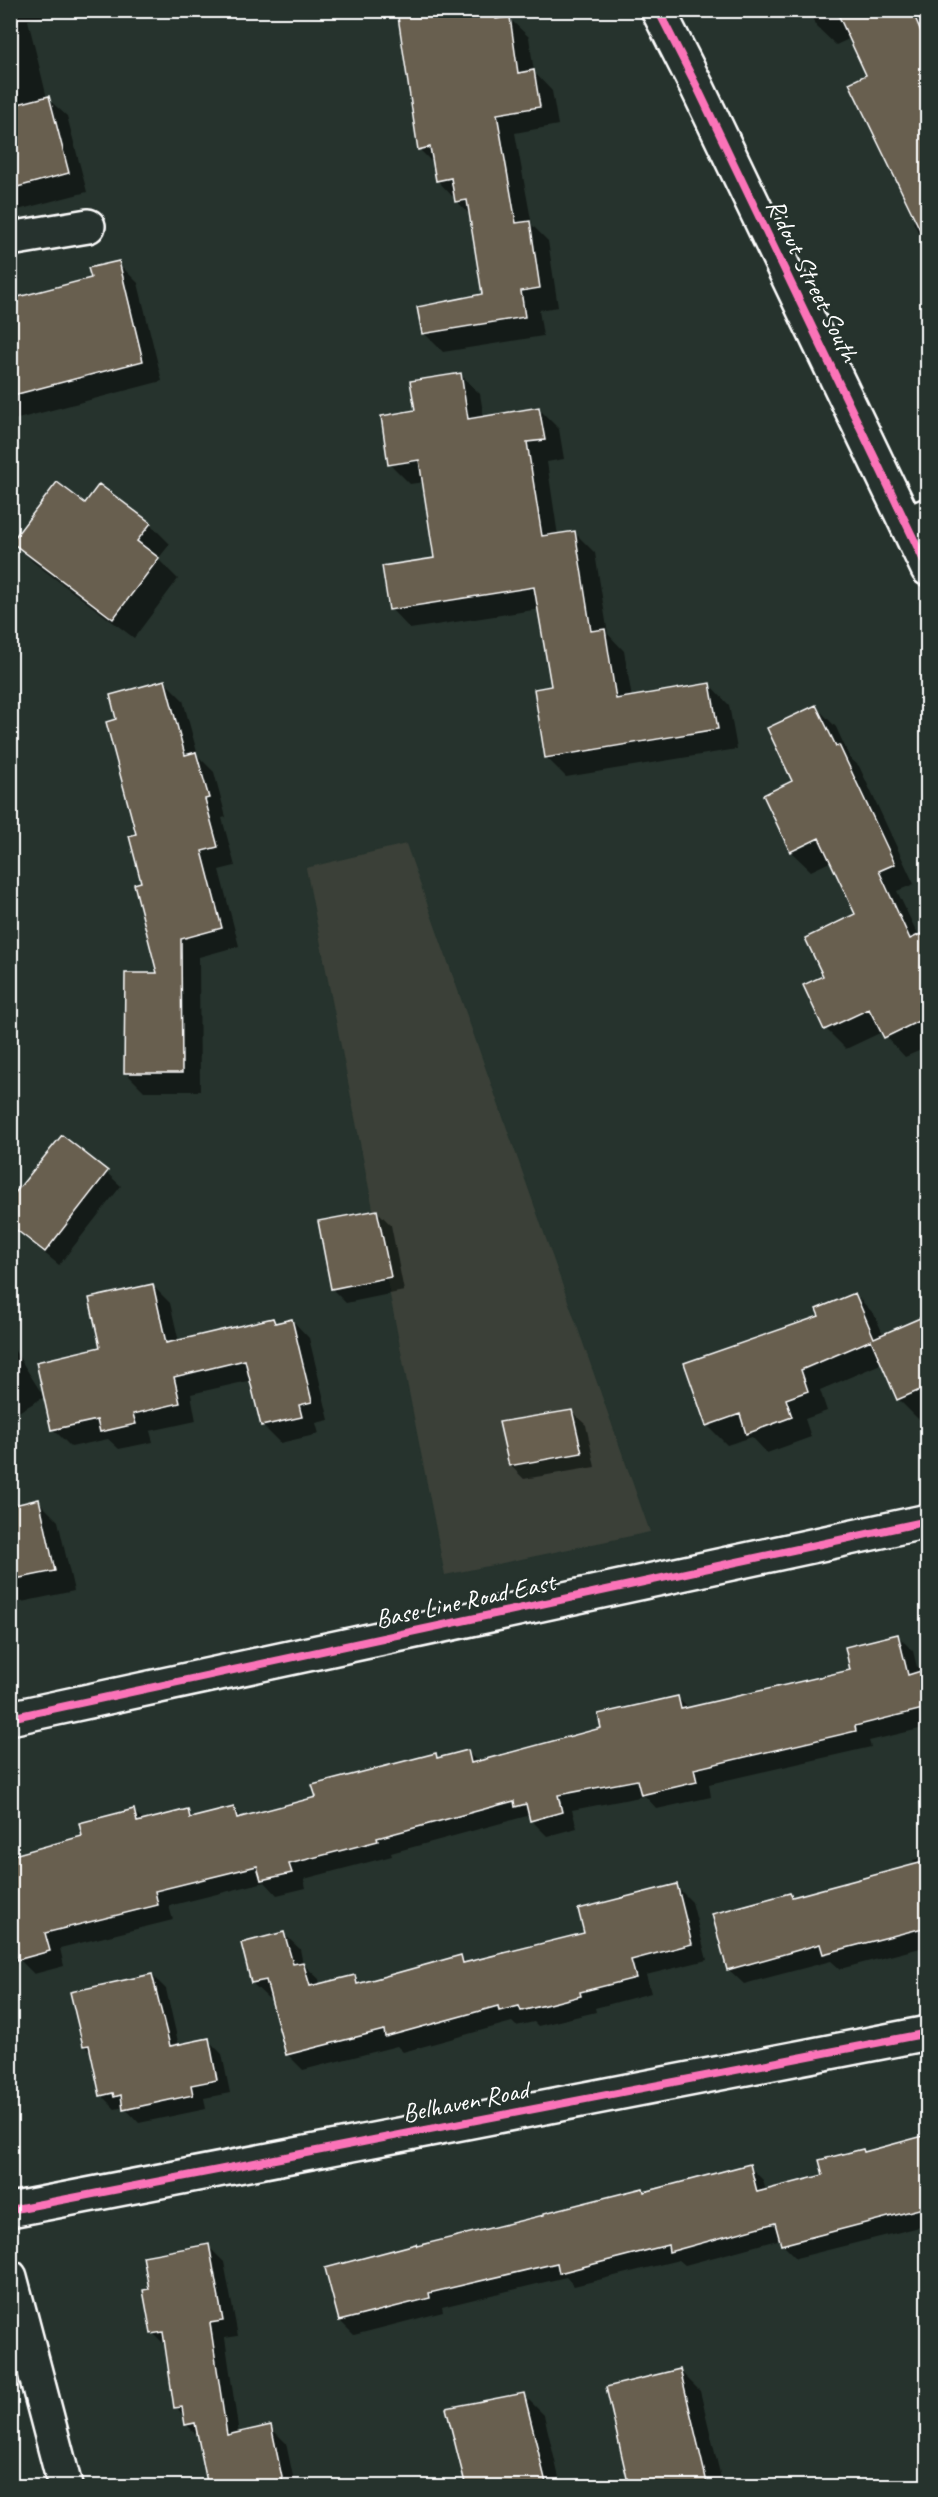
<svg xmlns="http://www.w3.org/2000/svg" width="938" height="2497" font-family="Caveat,sans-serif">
  <rect width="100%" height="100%" fill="#26332d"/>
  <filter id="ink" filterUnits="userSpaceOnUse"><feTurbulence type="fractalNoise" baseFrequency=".0167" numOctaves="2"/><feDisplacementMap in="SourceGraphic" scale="12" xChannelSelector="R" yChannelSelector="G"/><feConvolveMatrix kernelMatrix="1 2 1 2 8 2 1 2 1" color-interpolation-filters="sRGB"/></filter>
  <g filter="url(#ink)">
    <!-- built -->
    <path fill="#3a4038" d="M 406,844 L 650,1532 L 445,1575 L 306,868 Z"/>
    <!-- shadow -->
    <path fill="#0007" fill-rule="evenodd" d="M 10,10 L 46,10 L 47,15 L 28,20 L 47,98 L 67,116 L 87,192 L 10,212 Z
      M 399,10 L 505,10 L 511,20 L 529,37 L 534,72 L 552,91 L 558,125 L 515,133 L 532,225 L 548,241 L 558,307 L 539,310 L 543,336 L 443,352 L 424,333 L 484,295 L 471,216 L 437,180 L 435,165 L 419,149 Z
      M 810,10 L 921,10 L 928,25 L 928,252 L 913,222 L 918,220 L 868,76 L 851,38 L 836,45 L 817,27 Z
      M 118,263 L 138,283 L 162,381 L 10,421 L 10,301 L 93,279 Z
      M 460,374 L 480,394 L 484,418 L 539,409 L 559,429 L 564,459 L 547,462 L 558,536 L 575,533 L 595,553 L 608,634 L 624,651 L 632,698 L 710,685 L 729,705 L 737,749 L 566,777 L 546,757 L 553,688 L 540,609 L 410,629 L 391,609 L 436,559 L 424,482 L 410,484 L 390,464 L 416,411 Z
      M 150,524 L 170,544 L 158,559 L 178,579 L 134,638 L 33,562 L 13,542 Z
      M 164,681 L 183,700 L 198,756 L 214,772 L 226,817 L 222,818 L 235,866 L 219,870 L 239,946 L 199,957 L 200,1091 L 144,1091 L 126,1073 L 159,974 L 118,720 Z
      M 816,707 L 836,727 L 850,758 L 859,766 L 914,884 L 897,891 L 919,937 L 928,933 L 928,1064 L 921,1050 L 905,1057 L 882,1032 L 846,1049 L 826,1029 L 825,977 L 857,915 L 832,861 L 811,871 L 791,852 L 765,796 L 794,782 ZM 825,834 L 826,836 L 797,850 L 797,847 Z
      M 107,1173 L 121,1186 L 59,1265 L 10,1225 Z
      M 377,1211 L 391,1225 L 404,1291 L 346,1303 L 332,1289 Z
      M 153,1286 L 170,1303 L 179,1342 L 273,1320 L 277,1324 L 292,1320 L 309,1338 L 329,1420 L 316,1423 L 319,1434 L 280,1443 L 262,1425 L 252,1380 L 191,1394 L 196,1421 L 150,1431 L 153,1442 L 119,1449 L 108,1439 L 71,1447 L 53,1429 L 102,1348 Z
      M 855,1294 L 874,1314 L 884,1336 L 928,1316 L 928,1415 L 918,1419 L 898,1399 L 883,1363 L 820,1390 L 827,1411 L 805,1419 L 811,1437 L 767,1453 L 752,1437 L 727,1445 L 707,1425 L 821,1317 Z
      M 10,1343 L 44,1397 L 10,1417 Z
      M 572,1412 L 586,1425 L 595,1467 L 524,1479 L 510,1465 Z
      M 38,1501 L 58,1521 L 74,1591 L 12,1604 L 10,1507 Z
      M 898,1636 L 913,1651 L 917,1667 L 928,1664 L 928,1727 L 869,1741 L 871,1747 L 709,1784 L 711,1797 L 657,1809 L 645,1796 L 572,1810 L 577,1828 L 547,1836 L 527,1816 L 391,1853 L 392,1856 L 304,1879 L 306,1888 L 277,1895 L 265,1882 L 169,1906 L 173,1920 L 60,1948 L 64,1966 L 34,1974 L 19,1959 L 14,1940 L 10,1937 L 10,1858 L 84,1837 L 134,1811 L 144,1821 L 187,1811 L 194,1818 L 234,1809 L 243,1818 L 317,1798 L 435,1754 L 440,1759 L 467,1752 L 479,1763 L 603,1729 L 678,1698 L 689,1709 L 852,1671 Z
      M 928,1856 L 928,1946 L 840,1969 L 831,1961 L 744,1984 L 728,1969 L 790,1894 L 794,1898 L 915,1866 L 913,1860 Z
      M 676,1886 L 692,1902 L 707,1960 L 646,1975 L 651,1993 L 595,2008 L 596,2012 L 538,2026 L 534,2022 L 516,2026 L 512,2022 L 403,2052 L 397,2046 L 303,2070 L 287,2054 L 272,1997 L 268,1998 L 252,1983 L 284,1934 L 300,1949 L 303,1964 L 319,1979 L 320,1985 L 354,1977 L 362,1984 L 461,1957 L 467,1963 L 586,1934 Z
      M 152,1975 L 166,1989 L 179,2046 L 208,2040 L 222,2054 L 230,2093 L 204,2098 L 206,2109 L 139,2123 L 124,2107 L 115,2109 L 101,2095 L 93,2054 L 84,2046 Z
      M 928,2137 L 928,2225 L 796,2258 L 783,2245 L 781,2239 L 685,2265 L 679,2260 L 574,2286 L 566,2277 L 442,2307 L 443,2312 L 354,2335 L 340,2321 L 417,2247 L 546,2217 L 642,2190 L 646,2193 L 749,2166 L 763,2180 L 766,2191 L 824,2176 L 865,2153 Z
      M 208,2246 L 224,2262 L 238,2336 L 225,2338 L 239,2434 L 270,2427 L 286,2443 L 295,2486 L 209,2486 L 199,2437 L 186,2424 L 185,2417 L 176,2407 L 167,2347 L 153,2333 L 151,2290 Z
      M 680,2371 L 700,2391 L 723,2486 L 631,2486 Z
      M 524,2395 L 544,2415 L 561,2486 L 467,2486 Z
      M 928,2481 L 928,2486 L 903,2486 Z"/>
    <!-- building -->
    <path fill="#675e50" stroke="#fff" stroke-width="1.5" d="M 397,10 L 495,10 L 496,19 L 510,17 L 518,73 L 534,70 L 540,107 L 497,114 L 516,223 L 530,221 L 540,288 L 521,291 L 525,317 L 422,334 L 417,307 L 482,294 L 467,200 L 455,202 L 451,178 L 436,181 L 430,147 L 418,150 Z
      M 836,10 L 912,10 L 927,46 L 927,244 L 849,83 L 866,75 Z
      M 49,96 L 69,173 L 10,189 L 10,106 Z
      M 119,261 L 143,361 L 10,396 L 10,299 L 91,278 L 88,268 Z
      M 461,373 L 468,419 L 539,407 L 545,440 L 527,442 L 542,536 L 575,531 L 591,631 L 605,629 L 616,699 L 710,683 L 718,729 L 545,758 L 534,689 L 551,686 L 534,587 L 389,610 L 382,566 L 434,558 L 419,460 L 388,465 L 381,416 L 415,410 L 410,381 Z
      M 57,482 L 85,503 L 99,484 L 151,523 L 137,541 L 159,558 L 113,619 L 11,542 Z
      M 165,680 L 185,755 L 196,752 L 209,798 L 205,799 L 218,847 L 202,851 L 222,928 L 181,939 L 182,1073 L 124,1073 L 125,973 L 157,973 L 134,884 L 141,882 L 129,836 L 136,834 L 106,722 L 116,719 L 110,695 Z
      M 816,705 L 836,746 L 839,745 L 895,864 L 879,871 L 910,939 L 927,931 L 927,1017 L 884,1038 L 869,1009 L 824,1030 L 803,985 L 823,976 L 805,938 L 855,914 L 819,838 L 790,852 L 763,795 L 792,781 L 767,728 Z
      M 62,1135 L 108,1171 L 45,1252 L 10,1225 L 10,1199 Z
      M 377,1210 L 391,1277 L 331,1289 L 318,1221 Z
      M 153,1284 L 166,1343 L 273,1318 L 275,1323 L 292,1319 L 312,1402 L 299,1405 L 302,1417 L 261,1426 L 245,1360 L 174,1377 L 180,1403 L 133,1414 L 136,1424 L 100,1432 L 97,1420 L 51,1430 L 36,1362 L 100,1347 L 89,1298 Z
      M 855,1293 L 874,1338 L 927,1315 L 927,1387 L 897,1400 L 871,1340 L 801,1370 L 808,1391 L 786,1399 L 792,1417 L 746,1434 L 740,1414 L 706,1426 L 684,1363 L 819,1316 L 816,1309 Z
      M 572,1410 L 582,1453 L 509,1466 L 499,1422 Z
      M 39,1499 L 55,1571 L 10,1580 L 10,1506 Z
      M 898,1634 L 908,1675 L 927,1669 L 927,1708 L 855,1726 L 856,1731 L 694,1769 L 697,1782 L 641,1795 L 637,1780 L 558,1795 L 562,1812 L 530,1821 L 526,1804 L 515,1807 L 514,1801 L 377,1838 L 378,1841 L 289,1864 L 292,1873 L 261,1880 L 257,1866 L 155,1891 L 158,1905 L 45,1933 L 50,1951 L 17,1960 L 10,1935 L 10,1856 L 82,1836 L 79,1823 L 134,1809 L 137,1822 L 188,1809 L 190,1818 L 234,1807 L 237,1818 L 316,1797 L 312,1785 L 436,1753 L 437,1758 L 468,1750 L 471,1763 L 601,1728 L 598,1714 L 678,1696 L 681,1709 L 850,1670 L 845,1647 Z
      M 927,1861 L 927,1927 L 823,1954 L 820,1944 L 727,1970 L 712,1914 L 790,1893 L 792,1897 Z
      M 677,1884 L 692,1944 L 631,1960 L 636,1978 L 580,1992 L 581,1996 L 521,2011 L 519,2006 L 499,2011 L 498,2006 L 385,2037 L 384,2030 L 286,2055 L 266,1980 L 251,1983 L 241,1943 L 284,1932 L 293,1964 L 303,1962 L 310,1986 L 355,1975 L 357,1984 L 461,1955 L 463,1963 L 584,1933 L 578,1909 Z
      M 152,1974 L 170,2046 L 209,2038 L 217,2080 L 191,2085 L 193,2095 L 123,2110 L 121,2095 L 114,2097 L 113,2093 L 100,2096 L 89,2045 L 83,2046 L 70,1992 Z
      M 927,2135 L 927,2207 L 781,2245 L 775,2223 L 669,2252 L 668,2245 L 559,2273 L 557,2263 L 429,2293 L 430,2298 L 339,2321 L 325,2268 L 416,2244 L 417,2246 L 544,2215 L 544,2213 L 643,2188 L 644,2192 L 750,2164 L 757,2192 L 823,2175 L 819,2160 L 863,2149 L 864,2152 Z
      M 209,2244 L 223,2321 L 210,2323 L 227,2435 L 271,2425 L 284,2487 L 208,2487 L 195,2423 L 185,2425 L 182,2407 L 174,2408 L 163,2332 L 151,2334 L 143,2290 L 149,2289 L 143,2256 Z
      M 680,2369 L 708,2487 L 629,2487 L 606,2387 Z
      M 524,2393 L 547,2487 L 466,2487 L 446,2408 Z"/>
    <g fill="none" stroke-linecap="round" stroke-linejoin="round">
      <!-- street casing -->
      <g stroke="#fff" stroke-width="38">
        <path id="street" d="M 10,239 L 88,226
          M 907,524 L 928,515
          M 10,2210 L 928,2033
          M 10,2277 L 65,2486"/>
      </g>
      <!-- secondary casing -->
      <g stroke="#fff" stroke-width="38">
        <path id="secondary" d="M 658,10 L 697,87 L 928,569
          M 10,1718 L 928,1521"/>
      </g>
      <!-- street -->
      <use href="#street" stroke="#26332d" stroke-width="33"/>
      <!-- secondary -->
      <use href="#secondary" stroke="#26332d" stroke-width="33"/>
      <!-- cycleway casing -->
      <g stroke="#26332d" stroke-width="11">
        <path id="cycleway" d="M 658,10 L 697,87 L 928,569
          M 10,1718 L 928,1521
          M 10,2210 L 928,2033"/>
      </g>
      <!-- cycleway -->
      <use href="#cycleway" stroke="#fb73b8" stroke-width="8"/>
    </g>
  </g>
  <g text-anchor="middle" stroke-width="5" stroke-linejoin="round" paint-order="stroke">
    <!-- street labels -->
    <g font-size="26" fill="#fff" stroke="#26332d">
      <text transform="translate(813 280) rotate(64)" y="9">Ridout Street South</text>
      <text transform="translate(465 1600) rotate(-12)" y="9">Base Line Road East</text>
      <text transform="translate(465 2101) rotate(-11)" y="9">Belhaven Road</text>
    </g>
  </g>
  <!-- margin -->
  <rect width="938" height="2497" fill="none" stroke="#26332d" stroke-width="36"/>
  <rect x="18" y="18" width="902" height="2461" fill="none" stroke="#fff" stroke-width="2" filter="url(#ink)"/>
</svg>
